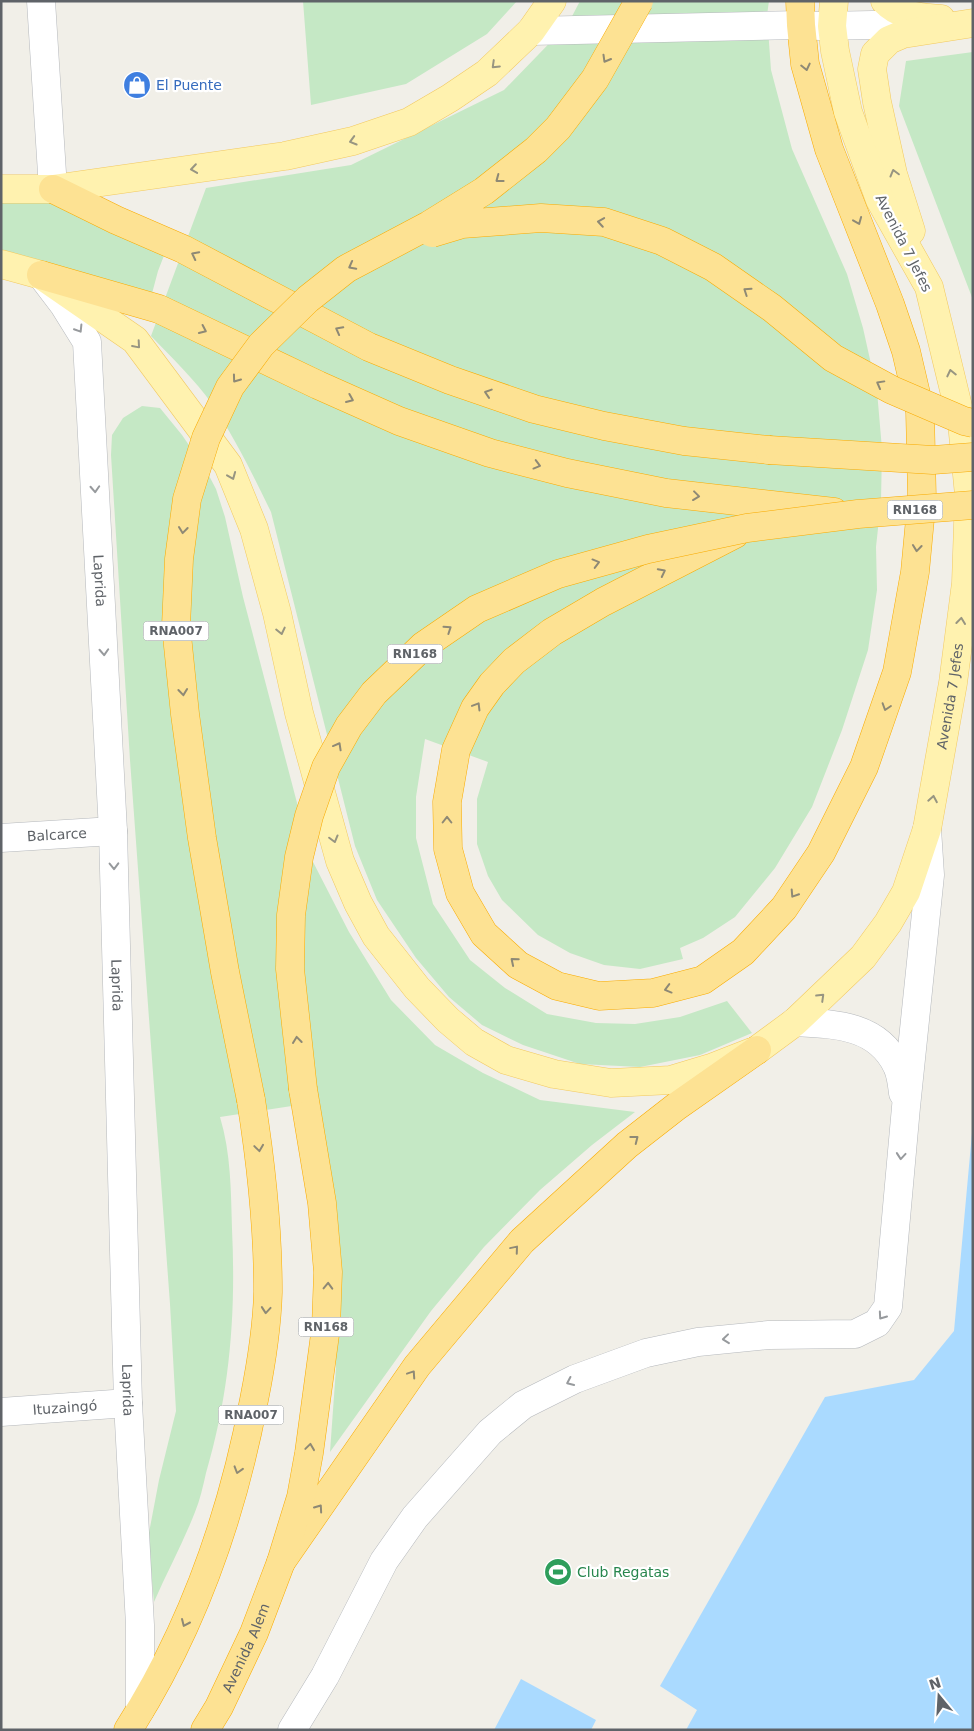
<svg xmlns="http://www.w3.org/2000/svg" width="974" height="1731" font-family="'DejaVu Sans',sans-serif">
  <rect width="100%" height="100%" fill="#f1efe8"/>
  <!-- green -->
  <path fill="#c5e8c5" d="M 303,1 L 517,1 L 487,34 L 406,84 L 311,105 Z
    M 580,1 L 769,1 L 767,15 L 771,70 L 792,149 L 847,274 L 863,328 L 877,391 L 882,449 L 881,501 L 876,547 L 877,590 L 868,650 L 842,730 L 812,807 L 775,868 L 735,917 L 703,938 L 680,948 L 683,959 L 640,969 L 604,965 L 570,953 L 538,935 L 502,900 L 488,876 L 477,844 L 477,799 L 488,762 L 425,739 L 416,797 L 416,838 L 433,904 L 470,960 L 505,988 L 547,1014 L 596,1023 L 635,1024 L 680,1017 L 727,1001 L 752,1033 L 700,1055 L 640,1067 L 580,1064 L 523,1045 L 482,1025 L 449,997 L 416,958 L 377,900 L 355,846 L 271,512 C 253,475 235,438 212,404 C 195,380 172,358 151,336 L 206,188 L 351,165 L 504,90 L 568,24 Z
    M 973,52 L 973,300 L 899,106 L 906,61 Z
    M 1,201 L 53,203 L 165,253 L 158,271 L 150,301 L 1,257 Z
    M 142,406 L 160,408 L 182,435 L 206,470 L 216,489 L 225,517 L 243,597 L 312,860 L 349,932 L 391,1000 L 435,1045 L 483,1073 L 540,1100 L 635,1112 L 592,1145 L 540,1190 L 484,1247 L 431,1311 L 330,1452 L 336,1368 L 334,1247 L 318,1102 L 220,1117 C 231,1153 231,1192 232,1229 C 236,1314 230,1391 206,1473 C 203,1486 200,1500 195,1512 C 183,1543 167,1572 154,1602 L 148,1538 L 159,1480 L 176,1411 L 170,1304 L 130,760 L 111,455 L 112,435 L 123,418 Z"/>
  <!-- water -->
  <path fill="#aadaff" d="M 973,1122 L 973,1730 L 686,1730 L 697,1710 L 660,1686 L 825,1397 L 914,1380 L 954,1331 Z
    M 521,1679 L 596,1720 L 591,1730 L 494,1730 Z"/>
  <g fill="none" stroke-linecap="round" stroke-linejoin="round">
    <!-- minor casing -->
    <g stroke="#b5b8bc" stroke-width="29">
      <g id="minor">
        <path d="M 41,1 L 53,189"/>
        <path d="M 531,31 L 801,25 L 820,26 L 926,24"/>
        <path id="s1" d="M 45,280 L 64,305 L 87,342 L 113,831 L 128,1403 L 140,1625 L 140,1710"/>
        <path id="s2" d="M 1,838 L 113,831"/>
        <path d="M 795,1022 C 835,1024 878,1025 897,1066 C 901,1074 902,1085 903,1093"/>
        <path id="s3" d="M 1,1412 L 128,1403"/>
        <path d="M 292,1730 L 325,1676 L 384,1561 L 415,1517 L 490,1432 L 523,1405 L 575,1379 L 646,1353 L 698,1342 L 769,1335 L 855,1334 L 877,1323 L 888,1307 L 906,1107 L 930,875 L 927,829"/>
      </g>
    </g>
    <!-- major casing -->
    <g stroke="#f2c960" stroke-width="29">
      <g id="major">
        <path d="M 885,1 C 900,17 921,17 941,19"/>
        <path d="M 1,189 L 53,189 L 285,156 L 353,141 L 409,122 L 450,98 L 487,73 L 531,31 L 552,1"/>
        <path d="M 911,231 L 893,174 L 877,102 L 872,69 L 875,54 L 889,40 L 903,34 L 973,23"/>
        <path id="s4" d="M 1,264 L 41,275 L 135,340 L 228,465 L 254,529 L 277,613 L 299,713 L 340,861 L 358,903 L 376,936 L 417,988 L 448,1020 L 474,1042 L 506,1060 L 554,1074 L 611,1083 L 671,1080 L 711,1068 L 757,1050 L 795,1022 L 863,957 L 888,923 L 906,892 L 927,829 L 953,683 L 966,583 L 969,495 L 962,423 L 929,287 L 880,200 L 848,112 L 835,51 L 832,26 L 834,1"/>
      </g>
    </g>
    <!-- highway casing -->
    <g stroke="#f9ab00" stroke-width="29">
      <g id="highway">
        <path d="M 53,189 L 116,220 L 183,249 L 369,347 L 450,380 L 534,409 L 604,426 L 684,441 L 769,450"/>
        <path d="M 41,275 L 159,309 L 318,385 L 399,421 L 490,453 L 567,473 L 666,493 L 834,512"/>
        <path d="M 735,534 L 603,602 L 552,632 L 514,661 L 492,684 L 475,708 L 456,750 L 447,802 L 448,849 L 460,893 L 484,934 L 518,965 L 557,986 L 599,996 L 653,993 L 703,980 L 743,952 L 784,908 L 821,853 L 864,767 L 897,672 L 915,572 L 922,498 L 920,411 L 906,351 L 890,304 L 829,149 L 805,64 L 801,25 L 800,1"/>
        <path d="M 281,1562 L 417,1366 L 522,1241 L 627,1145 L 677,1106 L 757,1050"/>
        <path d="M 128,1730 C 192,1630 232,1516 254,1400 C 261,1365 267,1328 268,1292 C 268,1227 261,1163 251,1100"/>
        <path id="s5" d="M 205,1730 L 219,1707 L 254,1633 L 281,1562 L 301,1497 L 309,1453 L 326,1327 L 328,1272 L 322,1203 L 303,1089"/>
      </g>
    </g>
    <!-- minor -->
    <use href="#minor" stroke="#fff" stroke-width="28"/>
    <!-- major -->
    <use href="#major" stroke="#fff2af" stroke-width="28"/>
    <!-- highway -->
    <use href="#highway" stroke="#fde293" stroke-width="28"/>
    <!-- highway-bridge casing -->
    <g stroke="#f9ab00" stroke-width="29" stroke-linecap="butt">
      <path id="highway-bridge" d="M 432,233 L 462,224 L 541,218 L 604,222 L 662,241 L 713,267 L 772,308 L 833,358 L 892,390 L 964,421 L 973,423
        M 769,450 L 933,460 L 973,457
        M 303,1089 L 290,969 L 291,915 L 299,857 L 309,816 L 326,767 L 349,726 L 374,693 L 423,646 L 477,609 L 558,574 L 648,549 L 747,528 L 858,514 L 973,505
        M 251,1100 L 225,972 L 202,838 L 185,714 L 176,626 L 179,559 L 187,499 L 206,438 L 230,387 L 261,345 L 308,299 L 346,269 L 429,225 L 484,191 L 536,150 L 558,128 L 595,79 L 639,1"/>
    </g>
    <!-- highway-bridge -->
    <use href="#highway-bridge" stroke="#fde293" stroke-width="28"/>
  </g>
  <!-- one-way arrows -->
  <defs><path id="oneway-chevron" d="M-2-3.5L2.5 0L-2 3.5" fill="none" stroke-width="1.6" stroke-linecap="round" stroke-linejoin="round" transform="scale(1.25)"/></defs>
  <g stroke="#8e8975">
    <use href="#oneway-chevron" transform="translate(606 59) rotate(120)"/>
    <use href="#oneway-chevron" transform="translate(806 67) rotate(77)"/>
    <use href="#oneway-chevron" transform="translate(499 179) rotate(143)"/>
    <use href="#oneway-chevron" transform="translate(858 221) rotate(68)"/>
    <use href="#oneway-chevron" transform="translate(601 222) rotate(-171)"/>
    <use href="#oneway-chevron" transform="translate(195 255) rotate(-153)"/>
    <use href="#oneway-chevron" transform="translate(352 266) rotate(152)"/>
    <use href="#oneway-chevron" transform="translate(747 291) rotate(-146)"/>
    <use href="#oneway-chevron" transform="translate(203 330) rotate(25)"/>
    <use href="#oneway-chevron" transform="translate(339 330) rotate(-152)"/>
    <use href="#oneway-chevron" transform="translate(236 379) rotate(126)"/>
    <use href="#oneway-chevron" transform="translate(880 384) rotate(-151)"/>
    <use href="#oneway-chevron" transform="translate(488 393) rotate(-162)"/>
    <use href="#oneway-chevron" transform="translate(350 399) rotate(23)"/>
    <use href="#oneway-chevron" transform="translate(537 465) rotate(15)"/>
    <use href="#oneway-chevron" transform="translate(696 496) rotate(7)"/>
    <use href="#oneway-chevron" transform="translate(183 530) rotate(97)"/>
    <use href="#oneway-chevron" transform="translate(917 548) rotate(96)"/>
    <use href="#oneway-chevron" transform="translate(596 563) rotate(-15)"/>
    <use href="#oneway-chevron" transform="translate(662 572) rotate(-27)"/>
    <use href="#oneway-chevron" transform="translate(448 629) rotate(-34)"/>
    <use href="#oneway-chevron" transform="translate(183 692) rotate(84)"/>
    <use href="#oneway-chevron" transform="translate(477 706) rotate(-59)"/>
    <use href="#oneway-chevron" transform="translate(886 707) rotate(108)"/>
    <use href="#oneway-chevron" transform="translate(338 746) rotate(-61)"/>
    <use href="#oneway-chevron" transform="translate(447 820) rotate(-90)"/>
    <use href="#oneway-chevron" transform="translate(794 894) rotate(123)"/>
    <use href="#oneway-chevron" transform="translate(514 961) rotate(-140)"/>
    <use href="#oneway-chevron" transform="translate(668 989) rotate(165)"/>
    <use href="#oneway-chevron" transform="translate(297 1040) rotate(-97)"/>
    <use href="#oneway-chevron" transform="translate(635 1139) rotate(-38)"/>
    <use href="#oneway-chevron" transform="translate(259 1148) rotate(82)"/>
    <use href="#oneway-chevron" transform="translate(515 1249) rotate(-50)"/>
    <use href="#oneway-chevron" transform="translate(328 1286) rotate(-88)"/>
    <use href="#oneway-chevron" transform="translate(266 1310) rotate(95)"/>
    <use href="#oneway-chevron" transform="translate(412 1374) rotate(-56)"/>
    <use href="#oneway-chevron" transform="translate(310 1447) rotate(-82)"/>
    <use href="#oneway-chevron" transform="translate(238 1470) rotate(107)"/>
    <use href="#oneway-chevron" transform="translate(319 1508) rotate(-55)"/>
    <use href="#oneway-chevron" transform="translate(185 1623) rotate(114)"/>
  </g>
  <g stroke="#979581">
    <use href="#oneway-chevron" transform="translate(495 65) rotate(136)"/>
    <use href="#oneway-chevron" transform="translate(353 141) rotate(164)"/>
    <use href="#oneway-chevron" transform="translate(194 169) rotate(172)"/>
    <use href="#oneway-chevron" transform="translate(894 173) rotate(-105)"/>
    <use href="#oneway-chevron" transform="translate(137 345) rotate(49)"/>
    <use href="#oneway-chevron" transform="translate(951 373) rotate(-103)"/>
    <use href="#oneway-chevron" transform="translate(232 476) rotate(68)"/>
    <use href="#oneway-chevron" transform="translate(961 621) rotate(-83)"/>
    <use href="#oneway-chevron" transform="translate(281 631) rotate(77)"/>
    <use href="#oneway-chevron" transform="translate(933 799) rotate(-80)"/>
    <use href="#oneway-chevron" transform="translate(334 839) rotate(75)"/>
    <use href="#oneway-chevron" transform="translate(821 997) rotate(-44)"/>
  </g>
  <g stroke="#979a9d">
    <use href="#oneway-chevron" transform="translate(79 329) rotate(58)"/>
    <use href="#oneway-chevron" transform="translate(95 489) rotate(87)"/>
    <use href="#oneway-chevron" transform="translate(104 652) rotate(87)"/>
    <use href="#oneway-chevron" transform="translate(114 866) rotate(89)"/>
    <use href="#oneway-chevron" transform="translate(901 1156) rotate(95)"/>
    <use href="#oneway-chevron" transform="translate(882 1316) rotate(125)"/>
    <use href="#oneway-chevron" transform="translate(726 1339) rotate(174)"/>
    <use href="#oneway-chevron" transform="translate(570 1382) rotate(155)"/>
  </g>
  <!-- icons -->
  <defs>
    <g id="shop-disc" transform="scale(1.4375)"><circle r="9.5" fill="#3f7fe0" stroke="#fff"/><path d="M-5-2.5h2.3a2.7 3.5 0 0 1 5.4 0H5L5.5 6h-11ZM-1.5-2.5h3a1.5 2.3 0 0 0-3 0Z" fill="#fff"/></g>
    <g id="stadium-disc" transform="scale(1.4375)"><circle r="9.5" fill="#2e9e5b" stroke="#fff"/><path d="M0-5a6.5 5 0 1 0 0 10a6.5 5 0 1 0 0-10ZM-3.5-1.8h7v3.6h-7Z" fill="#fff"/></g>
  </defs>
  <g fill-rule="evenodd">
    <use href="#shop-disc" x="137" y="85"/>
    <use href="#stadium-disc" x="558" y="1572"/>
  </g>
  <g text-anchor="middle" stroke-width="4.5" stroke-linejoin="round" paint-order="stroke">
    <!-- shield labels -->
    <g fill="#fff" stroke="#8f9295" stroke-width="1">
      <rect x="887.5" y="500.5" width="55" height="19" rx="4"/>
      <rect x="143.5" y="621.5" width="65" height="19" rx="4"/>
      <rect x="387.5" y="644.5" width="55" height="19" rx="4"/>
      <rect x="298.5" y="1317.5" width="55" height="19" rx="4"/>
      <rect x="218.5" y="1405.5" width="65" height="19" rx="4"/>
    </g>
    <g font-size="12" font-weight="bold" fill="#5f6368">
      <text x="915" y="514">RN168</text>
      <text x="176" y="635">RNA007</text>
      <text x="415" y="658">RN168</text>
      <text x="326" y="1331">RN168</text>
      <text x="251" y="1419">RNA007</text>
    </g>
    <!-- shop labels -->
    <g font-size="14" fill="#366cbe" stroke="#fff" text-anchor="start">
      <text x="156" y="90">El Puente</text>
    </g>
    <!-- street labels -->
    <g font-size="14" fill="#5f6368" stroke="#fff">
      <text transform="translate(904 243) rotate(63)" y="5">Avenida 7 Jefes</text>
      <text dy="5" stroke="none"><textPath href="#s1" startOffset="314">Laprida</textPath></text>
      <text dy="5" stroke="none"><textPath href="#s4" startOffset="1668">Avenida 7 Jefes</textPath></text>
      <text dy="5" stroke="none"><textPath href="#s2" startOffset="56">Balcarce</textPath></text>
      <text dy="5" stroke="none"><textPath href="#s1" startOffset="719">Laprida</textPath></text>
      <text dy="5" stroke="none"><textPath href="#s1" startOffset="1124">Laprida</textPath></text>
      <text dy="5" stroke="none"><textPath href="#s3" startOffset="64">Ituzaingó</textPath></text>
      <text dy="5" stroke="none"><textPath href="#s5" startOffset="92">Avenida Alem</textPath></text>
    </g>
    <!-- leisure labels -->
    <g font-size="14" fill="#27864d" stroke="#fff" text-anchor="start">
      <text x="577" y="1577">Club Regatas</text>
    </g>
  </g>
  <!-- border -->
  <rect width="974" height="1731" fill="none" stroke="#5f6368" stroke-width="5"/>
  <!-- north arrow -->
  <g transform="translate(939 1696) rotate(342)" stroke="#ffffff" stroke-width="4" paint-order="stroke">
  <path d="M0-4L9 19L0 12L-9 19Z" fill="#5f6368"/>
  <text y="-8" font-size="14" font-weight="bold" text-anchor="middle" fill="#5f6368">N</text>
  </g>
</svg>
